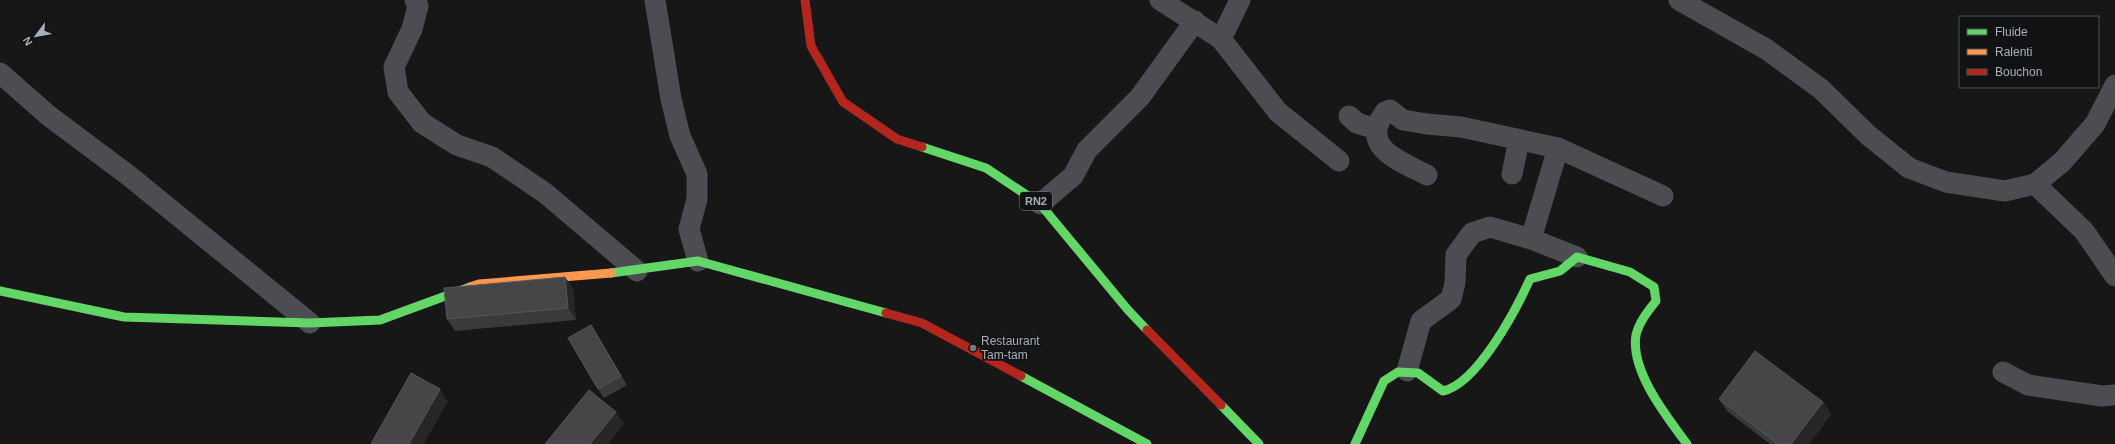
<svg xmlns="http://www.w3.org/2000/svg" width="2115" height="444" font-family="Arial,sans-serif">
  <rect width="100%" height="100%" fill="#171717"/>
  <g fill="none" stroke-linecap="round" stroke-linejoin="round">
    <!-- street -->
    <path stroke="#4c4d50" stroke-width="21" d="M 415,0 L 418,6 L 412,29 L 394,67 L 398,92 L 422,123 L 457,145 L 492,157 L 545,193 L 637,271
      M 655,0 L 671,99 L 680,136 L 697,174 L 697,199 L 689,229 L 698,261
      M 1160,0 L 1221,39 L 1278,112 L 1339,161
      M 1679,0 L 1766,49 L 1821,89 L 1868,135 L 1909,168 L 1946,182 L 2005,191 L 2035,184 L 2062,162 L 2095,124 L 2115,85
      M 1221,39 L 1240,0
      M 0,73 L 49,116 L 128,175 L 310,323
      M 1349,116 L 1357,123 L 1376,129
      M 1512,174 L 1519,140
      M 1427,175 C 1400,161 1359,148 1385,112 L 1390,110 L 1403,120 L 1427,124 L 1461,127 L 1558,148 L 1663,196
      M 2035,184 L 2084,231 L 2115,276
      M 1040,204 L 1073,176 L 1087,150 L 1140,97 L 1195,21
      M 1531,239 L 1558,148
      M 1407,371 L 1421,321 L 1451,299 L 1455,283 L 1456,255 L 1472,233 L 1490,227 L 1531,239 L 1577,257
      M 2003,372 L 2028,385 L 2102,396 L 2115,395"/>
    <!-- fast -->
    <path stroke="#63d668" stroke-width="9" d="M 922,147 L 986,168 L 1040,204 L 1128,310 L 1147,330
      M 611,273 L 698,261 L 886,313
      M 0,291 L 124,317 L 310,323 L 380,320 L 470,287
      M 1021,376 L 1147,444
      M 1221,405 L 1259,444
      M 1355,444 L 1384,381 L 1398,372 L 1418,373 L 1443,391 C 1477,384 1516,310 1530,279 L 1560,271 L 1577,257 L 1630,272 L 1654,287 L 1656,301 C 1648,311 1639,322 1636,335 C 1630,371 1667,417 1687,444"/>
    <!-- slow -->
    <path stroke="#ff974d" stroke-width="9" d="M 470,287 L 479,284 L 611,273"/>
    <!-- jam -->
    <path stroke="#b3261e" stroke-width="9" d="M 805,0 L 811,46 L 843,102 L 897,139 L 922,147
      M 886,313 L 922,323 L 1021,376
      M 1147,330 L 1221,405"/>
  </g>
  <!-- wall -->
  <path fill="#393a3b" d="M 565,277 L 573,289 L 576,320 L 455,331 L 447,319 Z
    M 597,334 L 627,385 L 604,398 L 598,389 Z
    M 1719,399 L 1823,402 L 1831,414 L 1809,444 L 1770,444 L 1727,411 Z"/>
  <!-- shaded-wall -->
  <path fill="#272727" d="M 565,277 L 573,289 L 576,320 L 568,308 Z
    M 591,325 L 597,334 L 627,385 L 621,376 Z
    M 440,389 L 448,401 L 424,444 L 409,444 Z
    M 1823,402 L 1831,414 L 1809,444 L 1791,444 Z
    M 616,412 L 624,424 L 608,444 L 590,444 Z"/>
  <!-- building -->
  <path fill="#464648" stroke="#55575a" d="M 565,277 L 568,308 L 447,319 L 444,288 Z
    M 591,325 L 621,376 L 598,389 L 568,338 Z
    M 1755,351 L 1823,402 L 1791,444 L 1778,444 L 1719,399 Z
    M 411,373 L 440,389 L 409,444 L 371,444 Z
    M 589,390 L 616,412 L 590,444 L 545,444 Z"/>
  <!-- markers -->
  <circle fill="#777a7e" stroke="#111213" stroke-width="1.5" cx="973" cy="348" r="4"/>
  <g text-anchor="middle" stroke-width="3.5" stroke-linejoin="round" paint-order="stroke">
    <!-- shield labels -->
    <rect fill="#111213" stroke="#7c8085" stroke-width="1" x="1020" y="192" width="32" height="18" rx="3"/>
    <g font-size="11" font-weight="bold" fill="#aaafb6">
      <text x="1036" y="205">RN2</text>
    </g>
    <!-- poi labels -->
    <g font-size="12" fill="#aaafb6" stroke="#111213" text-anchor="start">
      <text x="981" y="345">Restaurant<tspan x="981" dy="14">Tam-tam</tspan></text>
    </g>
  </g>
  <!-- legend -->
  <rect x="1959" y="16" width="140" height="72" fill="#111213" stroke="#4e5154"/>
  <rect x="1967" y="29" width="20" height="6" fill="#63d668" stroke="#4e5154"/>
  <text x="1995" y="36" font-size="12" fill="#aaafb6">Fluide</text>
  <rect x="1967" y="49" width="20" height="6" fill="#ff974d" stroke="#4e5154"/>
  <text x="1995" y="56" font-size="12" fill="#aaafb6">Ralenti</text>
  <rect x="1967" y="69" width="20" height="6" fill="#b3261e" stroke="#4e5154"/>
  <text x="1995" y="76" font-size="12" fill="#aaafb6">Bouchon</text>
  <!-- north arrow -->
  <g transform="translate(36 36) rotate(238)" stroke="#111213" stroke-width="3" paint-order="stroke">
  <path d="M0-3L7 15L0 10L-7 15Z" fill="#aaafb6"/>
  <text y="-6" font-size="11" font-weight="bold" text-anchor="middle" fill="#aaafb6">N</text>
  </g>
</svg>
